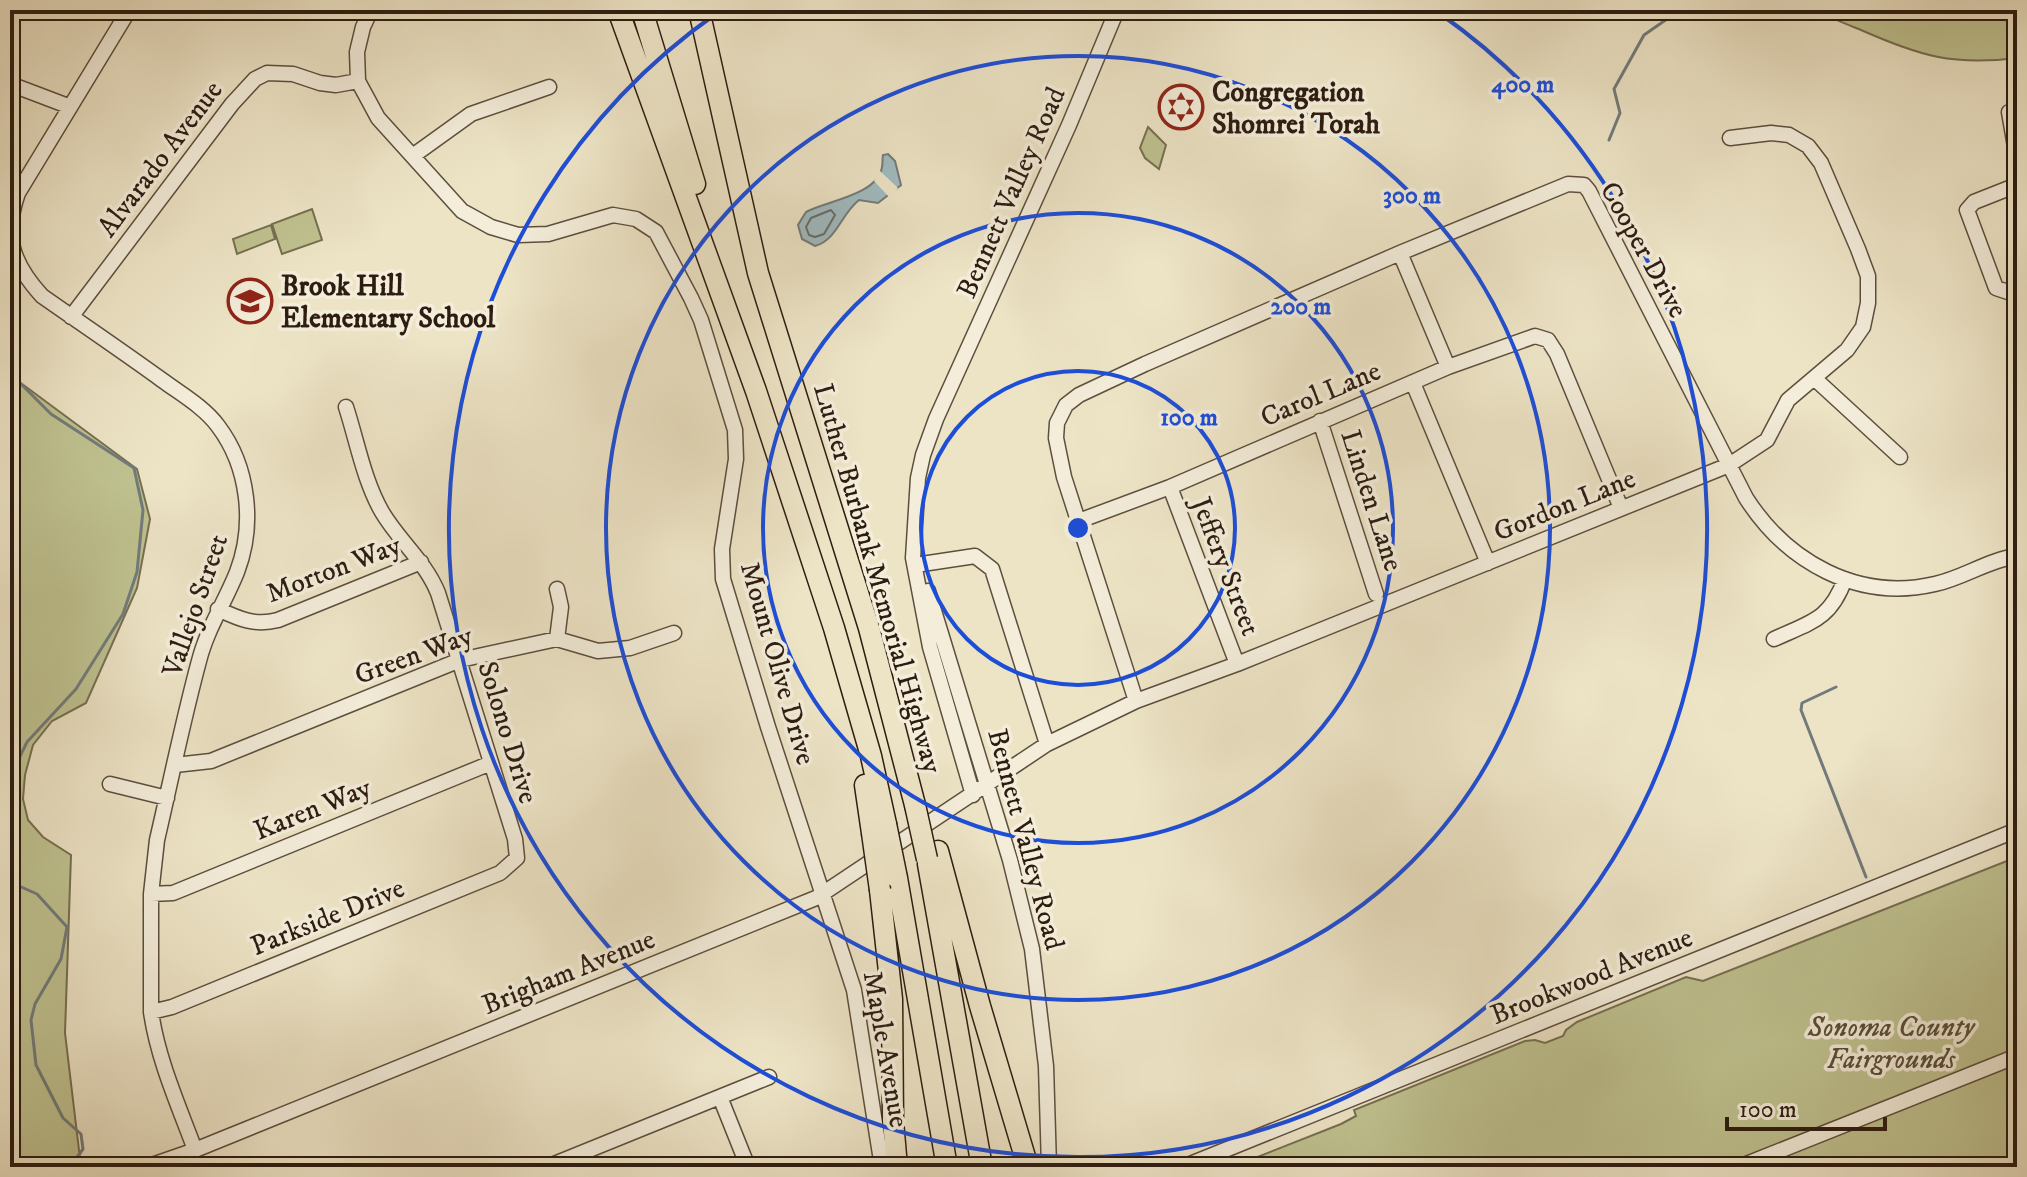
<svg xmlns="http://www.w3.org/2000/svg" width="2027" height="1177" font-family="'IM FELL DW Pica',serif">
  <rect width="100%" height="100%" fill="#ede4c6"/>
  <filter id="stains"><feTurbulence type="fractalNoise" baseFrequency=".0025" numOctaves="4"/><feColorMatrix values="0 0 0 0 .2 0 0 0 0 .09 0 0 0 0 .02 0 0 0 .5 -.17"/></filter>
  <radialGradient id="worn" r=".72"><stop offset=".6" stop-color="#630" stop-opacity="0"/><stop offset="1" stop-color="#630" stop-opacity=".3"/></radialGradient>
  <!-- green -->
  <path fill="#bfc290" stroke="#766f50" stroke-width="2" d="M 1816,10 L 2017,10 L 2017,58 C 1953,66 1920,56 1861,30 C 1846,24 1830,18 1816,10 Z
    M 1148,127 L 1166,145 L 1159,169 L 1145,158 L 1140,148 Z
    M 312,209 L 322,240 L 282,254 L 272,224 Z
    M 271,225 L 275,239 L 237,254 L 233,239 Z
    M 10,375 L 137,469 L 150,519 L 137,588 L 86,703 L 52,721 L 33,745 L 25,775 L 23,799 L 28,820 L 43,837 L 71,855 L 65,1033 L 81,1167 L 10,1167 Z
    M 2017,857 L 2017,1167 L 1232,1167 L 1341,1124 L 1356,1116 L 1354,1110 L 1525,1041 L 1535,1040 L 1545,1043 L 1563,1036 L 1566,1030 L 1577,1022 L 1686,977 L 1703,981 Z"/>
  <!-- water -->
  <path fill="#a0bbc1" stroke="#727b7b" stroke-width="2" d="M 888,154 L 895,161 L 901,185 L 878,203 L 859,200 C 841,214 837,240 815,246 L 802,239 L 798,225 L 806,212 C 826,201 878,195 882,167 C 883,163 882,159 883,155 Z"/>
  <!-- pier -->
  <path fill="#ede4c6" d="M 879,170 L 898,188 L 890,198 L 874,181 Z"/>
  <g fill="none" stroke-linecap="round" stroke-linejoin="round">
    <!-- shore -->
    <path stroke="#666c69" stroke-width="2" d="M 831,210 L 835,215 L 824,234 L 815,237 L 809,235 L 806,227 L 811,218 Z"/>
    <!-- stream -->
    <path stroke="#727b7b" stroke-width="3" d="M 1609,140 L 1620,113 L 1614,89 L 1644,35 L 1680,10
      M 10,373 L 51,414 L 134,468 L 143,510 L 137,572 L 123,614 L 76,689 L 27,742 L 10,777
      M 1836,687 L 1802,703 L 1801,710 L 1866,877
      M 10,882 L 37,894 L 67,927 L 61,959 L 35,1004 L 31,1020 L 36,1065 L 63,1118 L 81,1134 L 83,1149 L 70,1167"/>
    <!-- minor casing -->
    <g stroke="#5d4e3e" stroke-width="17">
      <path id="minor" d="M 129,10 L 18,193 C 3,236 12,263 42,296 C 82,324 122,351 162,380 C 181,394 204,407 218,426 C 249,467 255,525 237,572 C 225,602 207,629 199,661 C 183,720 171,780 157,840 L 151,894 L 151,1012 C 158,1060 178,1104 195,1150
        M 371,10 L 363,27 L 357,52 L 358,81 L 378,118 L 462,211 L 491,227 L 518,235 L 548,234 L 613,215 L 636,219 L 656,232 L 691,298 L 701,320 L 735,430 L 736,459 L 722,549 L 723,579 L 768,727 L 854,990 L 882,1167
        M 10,84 L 68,106
        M 2009,112 L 2017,158
        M 414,155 L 471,114 L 549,87
        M 2017,185 L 1974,202 L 1967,210 L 1996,288 L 2008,292 L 2017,288
        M 1400,253 L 1448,367
        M 71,317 L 232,104 L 255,79 L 267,73 L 293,74 L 320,83 L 336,85 L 358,81
        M 1814,378 L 1900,457
        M 1413,383 L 1488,563
        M 1320,421 L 1376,594
        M 1170,487 L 1237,664
        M 1076,522 L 1170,487 L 1448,367 L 1535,336 L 1548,340 L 1557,354 L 1621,508
        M 922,564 L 975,556 L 992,569 L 1047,744
        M 557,589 L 561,607 L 557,639
        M 928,591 L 1010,860 L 1032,949 L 1046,1066 L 1049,1167
        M 218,609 C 239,619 255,626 278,620 L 421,562
        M 1774,639 C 1811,622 1830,620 1845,579
        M 1136,701 L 1064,477 L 1056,438 L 1057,423 L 1066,405 L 1079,395 L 1145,364 L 1400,253 L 1568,184 L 1584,185 L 1589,191 L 1746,498 C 1787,562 1858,602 1935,584 C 1963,578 1988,560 2017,556
        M 175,765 L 211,761 L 460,660 L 557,639 L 598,651 L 630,648 L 674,633
        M 110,784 L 167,798
        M 973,795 L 930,647 L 913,558 L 918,478 L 923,455 L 936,419 L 1069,125 L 1117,10
        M 151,894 L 173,893 L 491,763
        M 151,1012 L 172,1007 L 500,873 L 517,858 L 515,839 L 438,593 C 425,561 399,541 382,512 C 364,481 357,441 346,407
        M 720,1097 L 748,1167
        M 146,1167 L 195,1150 L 816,898 L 1047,744 L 1136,701 L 1237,664 L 1729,465 L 1767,440 L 1788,400 L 1847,350 L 1863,327 L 1868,303 L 1868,276 L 1858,249 L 1821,163 L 1808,146 L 1789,135 L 1771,133 L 1730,138
        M 547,1167 L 769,1077
        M 1183,1167 L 2017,830
        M 1739,1167 L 2017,1056"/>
    </g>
    <!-- highway casing -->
    <g stroke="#2d1c11" stroke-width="23">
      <path id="highway" d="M 618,10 L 756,391 L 834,628 L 871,756 L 886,824
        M 642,10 L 695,184
        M 699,10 L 758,273 L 869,628 L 915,805
        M 865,785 L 872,833
        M 938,851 L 980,1006 L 1028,1167
        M 928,864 L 982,1167
        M 897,878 L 947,1167
        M 880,890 L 892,999 L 893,1121 L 897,1167"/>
    </g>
    <!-- minor -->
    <use href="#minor" stroke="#f3edda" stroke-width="14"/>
    <!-- highway -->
    <use href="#highway" stroke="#ede4c6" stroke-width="20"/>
    <!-- highway-bridge casing -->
    <g stroke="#2d1c11" stroke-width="23" stroke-linecap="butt">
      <path id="highway-bridge" d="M 915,805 L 927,859
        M 886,824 L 897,878
        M 872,833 L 880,890"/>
    </g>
    <!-- highway-bridge -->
    <use href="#highway-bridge" stroke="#ede4c6" stroke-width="20"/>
  </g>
  <!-- distance rings -->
  <g fill="none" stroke="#1d4ed8" stroke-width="4">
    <circle cx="1078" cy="528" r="157"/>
    <circle cx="1078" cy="528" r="315"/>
    <circle cx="1078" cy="528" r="472"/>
    <path d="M1439 13A629 629 0 1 1 717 13"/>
  </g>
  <!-- icons -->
  <defs>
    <g id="synagogue-ring" transform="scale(2.3)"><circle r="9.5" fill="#f3edda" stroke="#8f2418" stroke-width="1.5"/><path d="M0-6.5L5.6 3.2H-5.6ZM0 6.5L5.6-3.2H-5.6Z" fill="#8f2418"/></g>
    <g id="school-ring" transform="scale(2.3)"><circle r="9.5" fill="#f3edda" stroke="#8f2418" stroke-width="1.5"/><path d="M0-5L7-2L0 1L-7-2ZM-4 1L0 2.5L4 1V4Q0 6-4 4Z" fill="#8f2418"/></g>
  </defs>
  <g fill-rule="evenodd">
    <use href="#synagogue-ring" x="1181" y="107"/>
    <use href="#school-ring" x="250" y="301"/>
  </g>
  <g text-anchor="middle" stroke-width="7" stroke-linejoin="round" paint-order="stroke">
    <!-- poi labels -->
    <g font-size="28" font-weight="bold" fill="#2d1c11" stroke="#f3edda" text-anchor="start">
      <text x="1212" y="101">Congregation<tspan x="1212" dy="32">Shomrei Torah</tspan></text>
      <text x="281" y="295">Brook Hill<tspan x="281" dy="32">Elementary School</tspan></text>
    </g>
    <!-- street labels -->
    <g font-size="28" fill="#2d1c11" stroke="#f3edda">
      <text transform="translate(159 158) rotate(-53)" y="10">Alvarado Avenue</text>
      <text transform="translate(1010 192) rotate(-66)" y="10">Bennett Valley Road</text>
      <text transform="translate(1645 249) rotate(61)" y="10">Cooper Drive</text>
      <text transform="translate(1320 393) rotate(-23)" y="10">Carol Lane</text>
      <text transform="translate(1373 500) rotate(72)" y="10">Linden Lane</text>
      <text transform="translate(1564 504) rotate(-22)" y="10">Gordon Lane</text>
      <text transform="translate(1227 566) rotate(69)" y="10">Jeffery Street</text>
      <text transform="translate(333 568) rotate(-21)" y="10">Morton Way</text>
      <text transform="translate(879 578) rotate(74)" y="10">Luther Burbank Memorial Highway</text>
      <text transform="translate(194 605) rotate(-71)" y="10">Vallejo Street</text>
      <text transform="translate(413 654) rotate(-20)" y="10">Green Way</text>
      <text transform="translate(779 663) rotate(74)" y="10">Mount Olive Drive</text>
      <text transform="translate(509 732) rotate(73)" y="10">Solono Drive</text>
      <text transform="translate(312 808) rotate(-22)" y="10">Karen Way</text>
      <text transform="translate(1027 839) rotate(75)" y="10">Bennett Valley Road</text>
      <text transform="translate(327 916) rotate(-22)" y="10">Parkside Drive</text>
      <text transform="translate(568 971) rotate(-22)" y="10">Brigham Avenue</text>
      <text transform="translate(1591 975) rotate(-22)" y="10">Brookwood Avenue</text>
      <text transform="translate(887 1049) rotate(80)" y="10">Maple Avenue</text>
    </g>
    <!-- park labels -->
    <g font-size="28" font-style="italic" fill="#594e37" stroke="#f3edda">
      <text x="1891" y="1036">Sonoma County<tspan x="1891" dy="32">Fairgrounds</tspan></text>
    </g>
  </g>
  <circle cx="1078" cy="528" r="12" fill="#1d4ed8" stroke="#f3edda" stroke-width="4"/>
  <g font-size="24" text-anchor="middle" font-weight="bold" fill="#1d4ed8" stroke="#f3edda" stroke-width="7" stroke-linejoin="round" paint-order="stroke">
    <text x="1523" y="92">400 m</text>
    <text x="1412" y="203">300 m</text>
    <text x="1301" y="314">200 m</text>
    <text x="1189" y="425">100 m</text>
  </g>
  <!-- margin -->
  <rect width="2027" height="1177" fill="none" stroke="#ede4c6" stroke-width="40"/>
  <rect x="12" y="12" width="2003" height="1153" fill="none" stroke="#2d1c11" stroke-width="4"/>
  <rect x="20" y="20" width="1987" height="1137" fill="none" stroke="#2d1c11" stroke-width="2"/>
  <!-- scale -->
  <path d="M1727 1117v12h158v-12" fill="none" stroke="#2d1c11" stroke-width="4"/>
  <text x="1739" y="1117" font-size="24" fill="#2d1c11" stroke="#f3edda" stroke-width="6" paint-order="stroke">100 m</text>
  <rect width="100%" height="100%" filter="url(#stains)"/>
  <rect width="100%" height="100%" fill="url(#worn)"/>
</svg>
